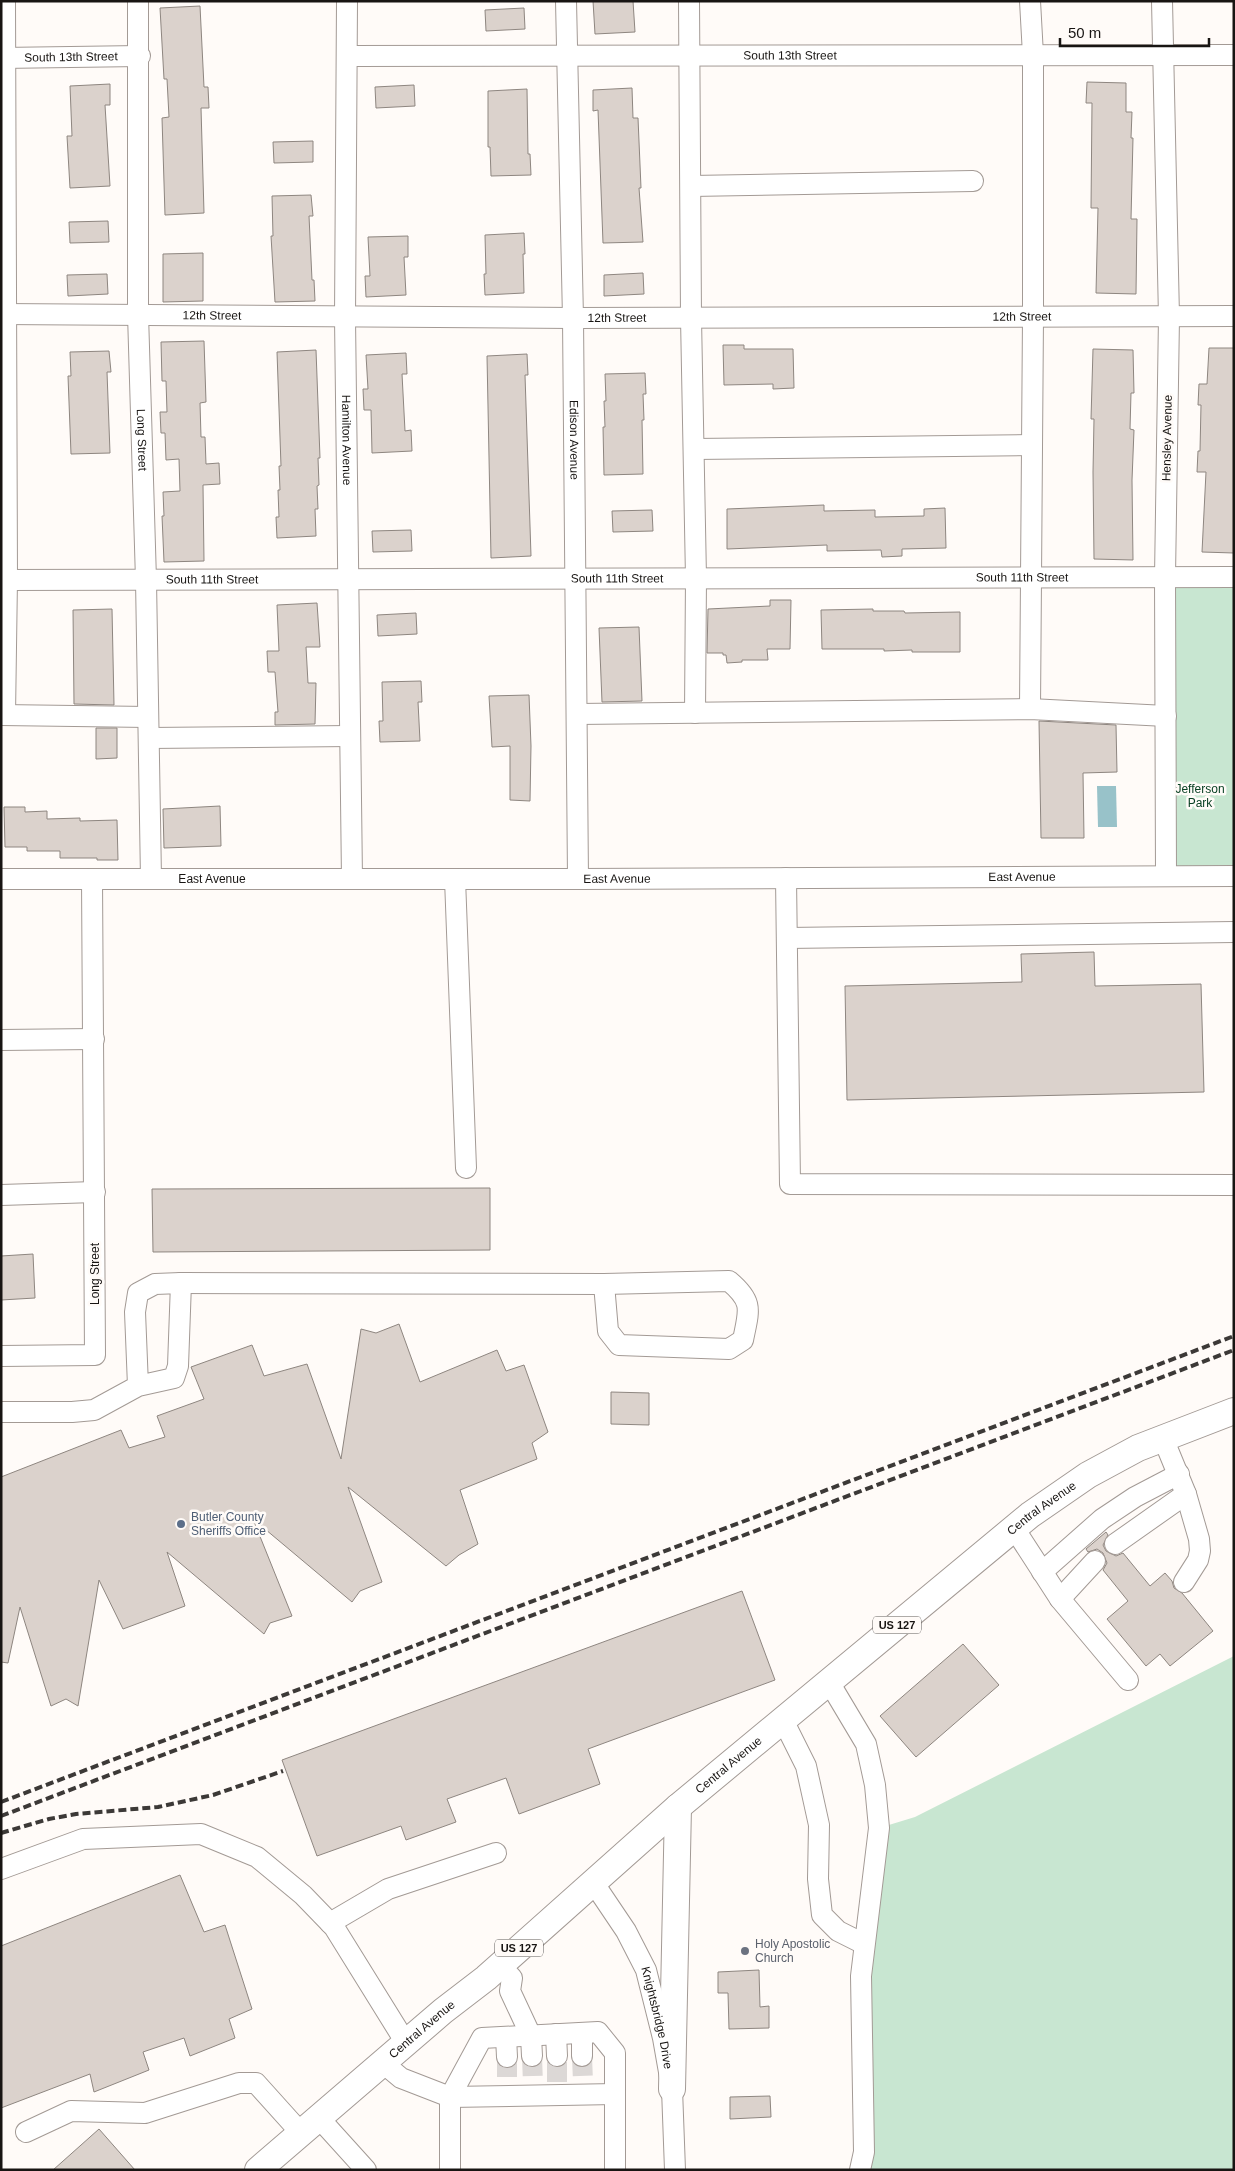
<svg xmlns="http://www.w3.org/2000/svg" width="1235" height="2171" font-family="Arial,sans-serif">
  <rect width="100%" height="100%" fill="#fffbf8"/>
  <!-- green -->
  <path fill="#c8e6d1" d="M 1165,577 L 1234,577 L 1234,876 L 1166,875 Z
    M 1234,1656 L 1234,2170 L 860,2170 L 861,2058 L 879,1828 L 915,1817 Z"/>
  <!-- water -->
  <path fill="#98c2c9" d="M 1097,786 L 1116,786 L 1117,827 L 1098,827 Z"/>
  <!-- building -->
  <path fill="#dbd2cc" stroke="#8e8680" d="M 593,1 L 633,1 L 635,32 L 595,34 Z
    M 200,6 L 204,87 L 208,87 L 209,108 L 201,108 L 204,213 L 165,215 L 162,118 L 169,117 L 167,79 L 164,79 L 160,8 Z
    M 524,8 L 525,29 L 486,31 L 485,10 Z
    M 1087,82 L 1126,83 L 1126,112 L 1132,112 L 1131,138 L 1133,138 L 1131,219 L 1137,219 L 1136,294 L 1096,293 L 1098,208 L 1091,208 L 1092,103 L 1086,103 Z
    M 110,84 L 110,105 L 105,105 L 110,186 L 70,188 L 67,136 L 72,136 L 70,86 Z
    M 414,85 L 415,106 L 376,108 L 375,87 Z
    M 632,88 L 633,118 L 638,118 L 641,188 L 639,188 L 643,242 L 603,243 L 598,110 L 593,111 L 593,90 Z
    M 527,89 L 528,154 L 530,154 L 531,175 L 491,176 L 490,147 L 488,147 L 488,91 Z
    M 313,141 L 313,162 L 274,163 L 273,142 Z
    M 311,195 L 313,216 L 309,216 L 312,280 L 314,280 L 315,301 L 275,302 L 271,236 L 273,236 L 272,196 Z
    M 108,221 L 109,242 L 70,243 L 69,222 Z
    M 524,233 L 525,254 L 523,254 L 524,293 L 485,295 L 484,274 L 486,274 L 485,235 Z
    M 408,236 L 408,257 L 404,257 L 406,295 L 366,297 L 365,276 L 370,276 L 368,237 Z
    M 203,253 L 203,301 L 163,302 L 163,254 Z
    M 643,273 L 644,294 L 604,296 L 604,275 Z
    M 107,274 L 108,294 L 68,296 L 67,275 Z
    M 204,341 L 206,402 L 200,403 L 201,437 L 205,437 L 206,464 L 219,463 L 220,484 L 203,485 L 204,561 L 164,562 L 162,516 L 164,516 L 163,492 L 180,491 L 179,459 L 166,460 L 165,433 L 161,433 L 160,412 L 167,412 L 166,381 L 162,381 L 161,342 Z
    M 723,345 L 744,345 L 744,349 L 793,349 L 794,388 L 773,389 L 773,384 L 724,385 Z
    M 1209,348 L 1234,348 L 1234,553 L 1202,552 L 1206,472 L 1197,472 L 1198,451 L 1200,451 L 1201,405 L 1198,405 L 1199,384 L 1207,384 Z
    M 1093,349 L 1133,350 L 1134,393 L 1131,393 L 1130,429 L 1134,430 L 1132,480 L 1133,560 L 1094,559 L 1093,472 L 1094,419 L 1091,419 Z
    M 316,350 L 320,458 L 318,458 L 319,485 L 317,486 L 318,509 L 315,509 L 316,536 L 277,538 L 276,517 L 279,517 L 278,490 L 280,490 L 279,466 L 281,466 L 277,352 Z
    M 109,351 L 111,372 L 107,372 L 110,453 L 71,454 L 68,376 L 71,376 L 70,352 Z
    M 406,353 L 407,374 L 402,374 L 405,431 L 411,430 L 412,451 L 372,453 L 371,410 L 364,410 L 363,389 L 368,389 L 366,355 Z
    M 527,354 L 528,375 L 525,375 L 531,556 L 491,558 L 487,356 Z
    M 645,373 L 646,394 L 643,394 L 644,420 L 642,420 L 643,474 L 604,475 L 603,427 L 605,427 L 604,401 L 606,401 L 605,374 Z
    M 824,505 L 824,511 L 875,510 L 875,517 L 924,516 L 924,509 L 945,508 L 946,548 L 902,549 L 902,556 L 882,557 L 881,550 L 827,551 L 827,545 L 727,549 L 727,509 Z
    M 652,510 L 653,531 L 613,532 L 612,511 Z
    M 411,530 L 412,551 L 373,552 L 372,531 Z
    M 770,600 L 791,600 L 790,649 L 767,649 L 768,660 L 742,660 L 742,662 L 727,663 L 726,655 L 723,655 L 723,653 L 707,653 L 708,609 L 770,606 Z
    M 317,603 L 320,647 L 306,647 L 308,683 L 316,683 L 315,724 L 275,725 L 275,712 L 278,712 L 275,672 L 268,672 L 267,651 L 279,651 L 277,605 Z
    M 112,609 L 114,705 L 74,704 L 73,610 Z
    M 873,609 L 873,611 L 904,611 L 905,613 L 960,612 L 960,652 L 912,652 L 912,650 L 884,651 L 884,649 L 822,649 L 821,610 Z
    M 416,613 L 417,634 L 378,636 L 377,615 Z
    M 639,627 L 642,701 L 602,702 L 599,628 Z
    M 421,681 L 422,702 L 418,702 L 420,741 L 380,742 L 379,721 L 383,721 L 382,682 Z
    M 529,695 L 531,746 L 530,801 L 510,800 L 510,746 L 492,747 L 489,696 Z
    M 1039,721 L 1116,725 L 1117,772 L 1083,773 L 1084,838 L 1041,838 Z
    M 96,728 L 117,728 L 117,758 L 96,759 Z
    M 220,806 L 221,846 L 164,848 L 163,809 Z
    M 4,807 L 25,807 L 25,812 L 47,811 L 47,819 L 80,818 L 80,821 L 117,820 L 118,860 L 97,860 L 97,858 L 60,858 L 60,851 L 27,851 L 27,847 L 5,847 Z
    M 1094,952 L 1095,986 L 1201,984 L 1204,1092 L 847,1100 L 845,986 L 1022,982 L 1021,954 Z
    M 490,1188 L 490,1250 L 153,1252 L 152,1189 Z
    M 33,1254 L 35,1298 L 1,1300 L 1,1256 Z
    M 399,1324 L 420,1382 L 497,1350 L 506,1371 L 524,1365 L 548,1432 L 532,1443 L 537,1459 L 460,1490 L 478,1544 L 459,1555 L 446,1566 L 348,1487 L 382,1582 L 360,1591 L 352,1602 L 253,1519 L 292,1616 L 270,1623 L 264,1634 L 167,1552 L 185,1606 L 123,1629 L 99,1580 L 78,1706 L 66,1699 L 51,1706 L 20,1607 L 8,1663 L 1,1662 L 1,1477 L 121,1430 L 129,1448 L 165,1437 L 157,1416 L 204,1399 L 191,1367 L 252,1345 L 264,1376 L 307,1364 L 341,1459 L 361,1329 L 376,1333 Z
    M 611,1392 L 649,1393 L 649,1425 L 611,1424 Z
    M 1106,1532 L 1108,1535 L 1103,1545 L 1106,1551 L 1116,1556 L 1123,1553 L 1150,1586 L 1165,1573 L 1172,1581 L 1174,1588 L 1182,1593 L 1213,1631 L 1170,1666 L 1160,1654 L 1146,1666 L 1107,1619 L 1128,1601 L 1103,1570 L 1107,1563 L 1103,1553 L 1097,1549 L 1088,1552 L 1086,1549 Z
    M 742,1591 L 775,1680 L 588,1749 L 600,1784 L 519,1814 L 506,1778 L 447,1799 L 456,1822 L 406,1840 L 401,1826 L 317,1856 L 282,1760 Z
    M 963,1644 L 999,1685 L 916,1757 L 880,1716 Z
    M 180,1875 L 204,1932 L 225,1925 L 252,2009 L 229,2019 L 235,2038 L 190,2056 L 184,2038 L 143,2052 L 149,2070 L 94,2092 L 90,2074 L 1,2108 L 1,1946 Z
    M 759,1970 L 760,2007 L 769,2006 L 769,2028 L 729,2029 L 728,1993 L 718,1993 L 718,1972 Z
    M 770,2096 L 771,2117 L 730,2119 L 730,2097 Z
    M 99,2129 L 135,2170 L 53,2170 Z"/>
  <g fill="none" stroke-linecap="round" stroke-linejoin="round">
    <!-- minor-tunnel -->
    <path stroke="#dcd8d6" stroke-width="20" stroke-dasharray="20 10" stroke-linecap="butt" d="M 532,2056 L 533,2084
      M 582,2056 L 583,2082
      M 507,2057 L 507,2084
      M 557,2082 L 557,2056"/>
    <!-- minor casing -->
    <g stroke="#a39a95" stroke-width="22">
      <g id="minor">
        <path d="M 5,1 L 7,579 L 5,715"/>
        <path id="s1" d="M 138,1 L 138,314 L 146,580 L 151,879"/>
        <path id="s2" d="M 347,1 L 345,318 L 352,879"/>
        <path id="s3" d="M 566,1 L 573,318 L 578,879"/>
        <path d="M 689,1 L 691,318 L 696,578 L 695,713"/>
        <path d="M 1030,1 L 1033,55 L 1033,317 L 1030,709"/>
        <path d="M 1162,1 L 1169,317 L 1165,577 L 1166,875"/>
        <path id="s4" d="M 348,56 L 1234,55"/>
        <path id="s5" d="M 1,58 L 140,56"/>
        <path d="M 691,186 L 973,181"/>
        <path id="s6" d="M 1,314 L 573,318 L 1234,316"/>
        <path d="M 694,449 L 1032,445"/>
        <path id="s7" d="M 1,580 L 1234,577"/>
        <path d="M 577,714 L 1030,709 L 1166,716"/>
        <path d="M 1,715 L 148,717"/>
        <path d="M 149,738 L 350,736"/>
        <path d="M 786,878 L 790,1184 L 1234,1185"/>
        <path id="s8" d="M 1,879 L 578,879 L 1234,876"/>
        <path d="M 455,879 L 466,1168"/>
        <path d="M 787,938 L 1234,932"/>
        <path d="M 1,1040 L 94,1039"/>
        <path d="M 1,1195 L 95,1192"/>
        <path d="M 181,1283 L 604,1284 L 608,1331 L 619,1345 L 729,1349 L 743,1340 C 749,1310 754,1302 729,1281 L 604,1284"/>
        <path d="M 1,1356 L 95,1355 L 92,879"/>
        <path d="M 1,1412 L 72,1412 L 94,1410 L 138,1386 L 174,1378 L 178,1366 L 181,1283 L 155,1284 L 138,1293 L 135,1312 L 138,1386"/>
        <path d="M 1163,1438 L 1186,1494 L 1199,1539 L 1200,1551 L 1198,1560 L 1184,1582"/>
        <path d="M 1014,1528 L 1060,1599 L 1128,1680"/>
        <path d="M 1115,1544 L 1186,1494"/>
        <path d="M 1042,1572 L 1102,1519 L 1135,1497 L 1179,1474"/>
        <path d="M 1060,1599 L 1095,1561"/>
        <path d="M 829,1682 L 866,1744 L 875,1785 L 879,1828 L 861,1976 L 864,2152 L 860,2170"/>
        <path d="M 783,1720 L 806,1766 L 819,1825 L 818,1879 L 822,1915 L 838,1931 L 864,1944"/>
        <path d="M 1,1869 L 83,1839 L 201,1834 L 257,1857 L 303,1895 L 334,1927 L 406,2043"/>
        <path id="s9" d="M 593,1882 L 626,1931 L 646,1970 L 663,2038 L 672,2089 L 675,2170"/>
        <path d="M 330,1923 L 388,1889 L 496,1853"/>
        <path d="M 500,1965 L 512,1978 L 510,1991 L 531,2036 L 532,2056"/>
        <path d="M 582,2033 L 582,2056"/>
        <path d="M 556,2034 L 557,2056"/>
        <path d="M 506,2037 L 507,2057"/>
        <path d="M 383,2063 L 401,2078 L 450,2097 L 615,2094"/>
        <path d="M 319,2118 L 366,2170"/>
        <path d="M 26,2132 L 71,2111 L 145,2113 L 239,2083 L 256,2083 L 301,2133"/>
        <path d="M 450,2170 L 450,2097 L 482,2038 L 598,2032 L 615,2053 L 615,2170"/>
      </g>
    </g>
    <!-- major casing -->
    <g stroke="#a39a95" stroke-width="28">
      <g id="major">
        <path d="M 672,2089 L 678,1807"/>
        <path id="s10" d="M 258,2170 L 443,2011 L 486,1978 L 678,1807 L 1030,1515 L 1088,1475 L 1138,1448 L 1234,1411"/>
      </g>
    </g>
    <!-- minor -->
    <use href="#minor" stroke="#fff" stroke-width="20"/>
    <!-- major -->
    <use href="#major" stroke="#fff" stroke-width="26"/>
    <!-- rail -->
    <path stroke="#3c3937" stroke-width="4" stroke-dasharray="8 4" stroke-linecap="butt" d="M 1,1802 L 1234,1336
      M 1,1816 L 1234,1350
      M 1,1833 L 49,1819 L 76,1814 L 158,1807 L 213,1795 L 283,1771"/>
  </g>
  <!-- markers -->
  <circle fill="#5c6f8a" stroke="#fffbf8" stroke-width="2" cx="181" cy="1524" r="5"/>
  <circle fill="#6b7280" stroke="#fffbf8" stroke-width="2" cx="745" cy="1951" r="5"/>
  <g text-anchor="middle" stroke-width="5" stroke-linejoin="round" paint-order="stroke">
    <!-- shield labels -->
    <g fill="#fffbf8" stroke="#5d5a58" stroke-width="1">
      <rect x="873" y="1616.5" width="48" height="17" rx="4"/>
      <rect x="495" y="1939.5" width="48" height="17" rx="4"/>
    </g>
    <g font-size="11" font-weight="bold" fill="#181513">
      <text x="897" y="1629">US 127</text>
      <text x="519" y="1952">US 127</text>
    </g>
    <!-- street labels -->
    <g font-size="12" fill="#181513" stroke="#fffbf8">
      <text dy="4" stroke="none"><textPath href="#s4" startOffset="442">South 13th Street</textPath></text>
      <text dy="4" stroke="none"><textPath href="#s5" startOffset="70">South 13th Street</textPath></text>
      <text dy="4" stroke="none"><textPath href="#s6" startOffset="211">12th Street</textPath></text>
      <text dy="4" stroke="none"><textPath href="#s6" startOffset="1021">12th Street</textPath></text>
      <text dy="4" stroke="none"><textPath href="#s6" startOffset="616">12th Street</textPath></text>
      <text transform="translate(1167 438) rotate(-89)" y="4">Hensley Avenue</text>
      <text dy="4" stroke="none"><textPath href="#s1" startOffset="439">Long Street</textPath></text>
      <text dy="4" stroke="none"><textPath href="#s2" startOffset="439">Hamilton Avenue</textPath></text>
      <text dy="4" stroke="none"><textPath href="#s3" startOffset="439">Edison Avenue</textPath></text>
      <text dy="4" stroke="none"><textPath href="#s7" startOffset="1021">South 11th Street</textPath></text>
      <text dy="4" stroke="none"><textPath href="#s7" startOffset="616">South 11th Street</textPath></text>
      <text dy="4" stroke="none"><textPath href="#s7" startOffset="211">South 11th Street</textPath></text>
      <text dy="4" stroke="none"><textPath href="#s8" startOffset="1021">East Avenue</textPath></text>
      <text dy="4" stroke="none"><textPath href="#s8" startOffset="211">East Avenue</textPath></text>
      <text dy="4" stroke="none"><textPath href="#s8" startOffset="616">East Avenue</textPath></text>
      <text transform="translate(95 1274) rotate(-90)" y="4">Long Street</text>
      <text dy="4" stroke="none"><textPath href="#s10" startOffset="1026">Central Avenue</textPath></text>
      <text dy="4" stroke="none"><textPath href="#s10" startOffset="621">Central Avenue</textPath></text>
      <text dy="4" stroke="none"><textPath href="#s9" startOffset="152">Knightsbridge Drive</textPath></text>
      <text dy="4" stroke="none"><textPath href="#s10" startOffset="216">Central Avenue</textPath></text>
    </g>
    <!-- park labels -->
    <g font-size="12" fill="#0a4124" stroke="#fffbf8">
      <text x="1200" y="793">Jefferson<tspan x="1200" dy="14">Park</tspan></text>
    </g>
    <!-- service labels -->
    <g font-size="12" fill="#4e5e75" stroke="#fffbf8" text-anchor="start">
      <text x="191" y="1521">Butler County<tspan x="191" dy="14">Sheriffs Office</tspan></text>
    </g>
    <!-- worship labels -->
    <g font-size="12" fill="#5b616d" stroke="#fffbf8" text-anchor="start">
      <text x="755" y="1948">Holy Apostolic<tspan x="755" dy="14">Church</tspan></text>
    </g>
  </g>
  <!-- border -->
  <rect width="1235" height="2171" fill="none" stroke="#181513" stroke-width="5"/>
  <!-- scale -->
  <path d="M1060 38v8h149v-8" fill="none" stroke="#181513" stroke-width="2.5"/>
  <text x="1068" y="38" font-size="15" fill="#181513" stroke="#fffbf8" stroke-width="4" paint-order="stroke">50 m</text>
</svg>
